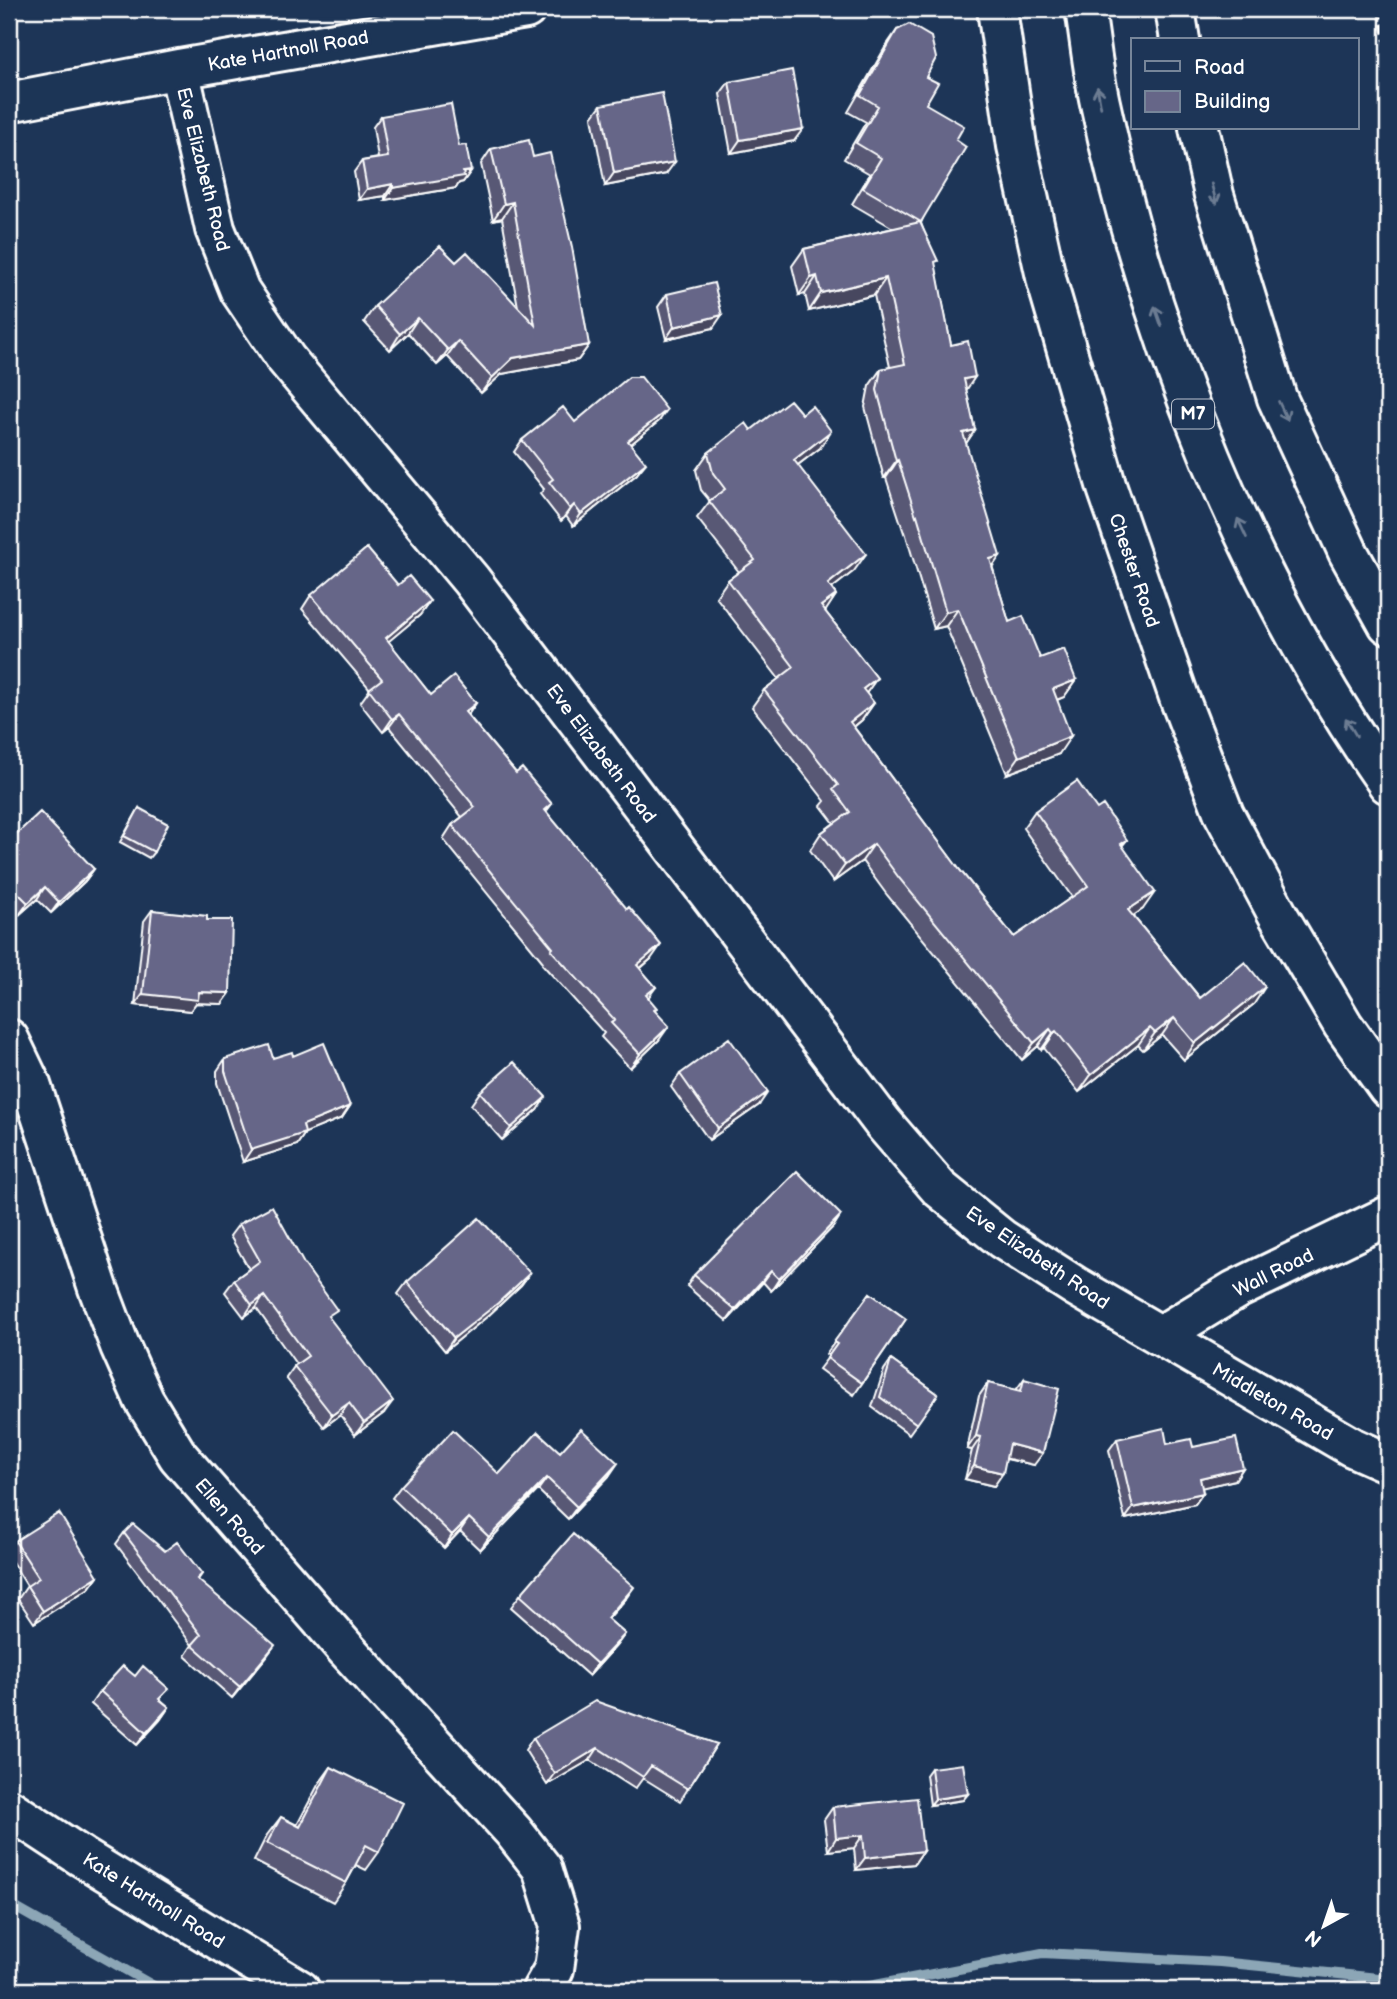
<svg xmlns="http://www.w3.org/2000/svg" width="1397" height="1999" font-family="'Balsamiq Sans',sans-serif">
  <rect width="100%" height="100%" fill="#1d3557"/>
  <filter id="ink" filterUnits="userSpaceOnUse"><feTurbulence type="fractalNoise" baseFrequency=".0143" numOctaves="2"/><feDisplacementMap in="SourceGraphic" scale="14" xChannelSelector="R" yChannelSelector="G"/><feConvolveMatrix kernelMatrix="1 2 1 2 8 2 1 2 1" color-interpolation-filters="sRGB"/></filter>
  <g filter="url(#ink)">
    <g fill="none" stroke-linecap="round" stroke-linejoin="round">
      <!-- stream -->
      <path stroke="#8ca6b6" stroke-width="10" d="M 9,1904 L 161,1990
        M 849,1990 L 1042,1953 L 1220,1962 L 1388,1979"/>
      <!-- street casing -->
      <g stroke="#fff" stroke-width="44">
        <path id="street" d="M 997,9 L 1017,146 L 1047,282 L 1107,488 L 1180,700 L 1224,814 L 1278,915 L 1343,1025 L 1388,1088
          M 179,69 L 215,229 L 240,291 L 286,359 L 471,580 L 883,1123 L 939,1188 L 1002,1239 L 1075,1286 L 1352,1447 L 1388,1463
          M 9,102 L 179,69 L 526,9
          M 9,1039 L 31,1085 L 98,1288 L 120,1346 L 144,1400 L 178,1456 L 347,1650 L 513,1831 L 542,1868 L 560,1926 L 554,1969 L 542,1990
          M 1161,1335 L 1235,1290 L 1388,1216
          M 9,1809 L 82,1857 L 300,1990"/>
      </g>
      <!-- highway casing -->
      <g stroke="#fff" stroke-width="44">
        <path id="highway" d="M 1085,9 C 1090,40 1093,72 1100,103 C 1151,342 1248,584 1388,784
          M 1175,9 L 1180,40
          M 1199,128 L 1214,195 L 1277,398 L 1348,552 L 1388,624"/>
      </g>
      <!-- street -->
      <use href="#street" stroke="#1d3557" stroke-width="38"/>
      <!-- highway -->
      <use href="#highway" stroke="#1d3557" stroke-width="38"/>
      <!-- rail -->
      <path stroke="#fff" stroke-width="5" stroke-dasharray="10 5" stroke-linecap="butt" d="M 1379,9 L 1388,54"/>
    </g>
    <!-- wall -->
    <path fill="#585875" stroke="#fff" stroke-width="2" d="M 897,30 L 926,77 L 926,104 L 956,140 L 921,223 L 935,265 L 951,345 L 966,390 L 975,430 L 966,443 L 992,566 L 1009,622 L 1040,658 L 1076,680 L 1064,697 L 1057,700 L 1059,754 L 1007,774 L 946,626 L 934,629 L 905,532 L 904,533 L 886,478 L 884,478 L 865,407 L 869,386 L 881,369 L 890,367 L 874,295 L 809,311 L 805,294 L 799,295 L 792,266 L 804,249 L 893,228 L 852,204 L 870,174 L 844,159 L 866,122 L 848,112 L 886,46 Z
      M 729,82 L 794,141 L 731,153 L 720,94 Z
      M 601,105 L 666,174 L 605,186 L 592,117 Z
      M 381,116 L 459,146 L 471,171 L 463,182 L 459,183 L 456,188 L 385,200 L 385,196 L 359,200 L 354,172 L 362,161 L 378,158 L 373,127 Z
      M 491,149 L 533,157 L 589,345 L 578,360 L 502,374 L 481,393 L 447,356 L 437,365 L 408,333 L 390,350 L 364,322 L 375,306 L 456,262 L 518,307 L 502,218 L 493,220 L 481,164 Z
      M 667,294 L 713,328 L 666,339 L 658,307 Z
      M 802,414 L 820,448 L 798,465 L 854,571 L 832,588 L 836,595 L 825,611 L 877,678 L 866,693 L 874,703 L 862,720 L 854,727 L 959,869 L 1014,937 L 1072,897 L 1023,828 L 1035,811 L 1097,809 L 1127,840 L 1122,846 L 1143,909 L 1133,916 L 1200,998 L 1254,1004 L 1184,1060 L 1162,1035 L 1143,1050 L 1138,1045 L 1079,1092 L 1044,1048 L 1041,1050 L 1038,1046 L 1022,1060 L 887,895 L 862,861 L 833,882 L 810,850 L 821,833 L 834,823 L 821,806 L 825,801 L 752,707 L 764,690 L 779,679 L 716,597 L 728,580 L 739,572 L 697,518 L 710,501 L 701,490 L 696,470 L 708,453 L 751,430 Z
      M 659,421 L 631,444 L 637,474 L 573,526 L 566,516 L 561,521 L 540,494 L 544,489 L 514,452 L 522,440 L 575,422 Z
      M 398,585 L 430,601 L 420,615 L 388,641 L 431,695 L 476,703 L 468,715 L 516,773 L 552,804 L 546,812 L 651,959 L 640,969 L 656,987 L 648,998 L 655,1011 L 659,1040 L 630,1068 L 601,1037 L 604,1033 L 542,964 L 543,962 L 443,839 L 452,825 L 462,817 L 389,727 L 383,732 L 360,703 L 370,689 L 302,609 L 311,595 Z
      M 139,808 L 154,852 L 149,858 L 120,842 Z
      M 9,841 L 94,869 L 85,881 L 51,913 L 37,899 L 19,915 L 9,904 Z
      M 152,910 L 207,920 L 230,993 L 222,1004 L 196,1003 L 190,1011 L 135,1005 L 144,921 Z
      M 293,1056 L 350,1106 L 342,1118 L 305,1133 L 297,1145 L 243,1162 L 217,1083 L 217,1071 L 225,1059 L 273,1058 Z
      M 680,1074 L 759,1105 L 709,1140 L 671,1087 Z
      M 480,1092 L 537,1110 L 502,1140 L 471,1105 Z
      M 239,1224 L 330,1319 L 384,1413 L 355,1435 L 340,1415 L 324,1427 L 286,1378 L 296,1364 L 256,1308 L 244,1317 L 225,1292 L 234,1280 L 249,1269 L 230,1236 Z
      M 834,1226 L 771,1291 L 763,1282 L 727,1321 L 687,1286 L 694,1275 Z
      M 530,1273 L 521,1285 L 489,1315 L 445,1351 L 398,1294 L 407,1282 Z
      M 870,1293 L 906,1319 L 854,1395 L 819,1369 L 829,1356 L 826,1354 Z
      M 891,1360 L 938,1394 L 909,1434 L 872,1407 L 884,1370 Z
      M 1024,1379 L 1034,1465 L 1006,1459 L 994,1486 L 965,1479 L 972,1450 L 967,1449 L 979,1396 L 988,1383 L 1016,1390 Z
      M 1117,1439 L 1193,1447 L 1243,1468 L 1235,1480 L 1202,1487 L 1203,1493 L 1195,1504 L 1125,1519 L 1109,1450 Z
      M 560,1452 L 609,1476 L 568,1519 L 538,1490 L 480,1550 L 460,1531 L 444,1548 L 392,1498 L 401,1486 L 499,1474 Z
      M 124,1533 L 165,1551 L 202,1574 L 198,1580 L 267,1656 L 232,1698 L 185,1656 L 192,1645 L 116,1544 Z
      M 15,1541 L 98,1576 L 89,1588 L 34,1623 L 18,1599 L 27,1586 L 9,1557 L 9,1550 Z
      M 520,1595 L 625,1600 L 608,1619 L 625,1634 L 616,1646 L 589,1676 L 511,1607 Z
      M 100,1691 L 161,1700 L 169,1707 L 160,1720 L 137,1745 L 91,1704 Z
      M 1388,1702 L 1388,1716 L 1382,1710 Z
      M 533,1738 L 717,1744 L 680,1801 L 643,1778 L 635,1789 L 590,1760 L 547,1785 L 525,1750 Z
      M 331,1767 L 379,1852 L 366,1870 L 356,1865 L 346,1883 L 333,1902 L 254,1861 L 267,1835 L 281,1817 L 297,1825 L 318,1785 Z
      M 931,1768 L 963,1800 L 930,1805 L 926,1775 Z
      M 833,1807 L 923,1851 L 914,1864 L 856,1870 L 854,1848 L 828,1851 L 824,1820 Z"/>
    <!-- shaded-wall -->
    <path fill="#47475f" stroke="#fff" stroke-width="2" d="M 803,129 L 794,141 L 731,153 L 740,140 Z
      M 675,162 L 666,174 L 605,186 L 614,173 Z
      M 471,171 L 463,182 L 459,183 L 456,188 L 385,200 L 393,188 Z
      M 393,184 L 385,196 L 359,200 L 367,189 Z
      M 513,202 L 502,218 L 493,220 L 504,204 Z
      M 817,276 L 805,294 L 799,295 L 811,278 Z
      M 886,278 L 874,295 L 809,311 L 821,293 Z
      M 722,315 L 713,328 L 666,339 L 674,327 Z
      M 418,318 L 408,333 L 390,350 L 400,334 Z
      M 458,341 L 447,356 L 437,365 L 448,350 Z
      M 589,345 L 578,360 L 502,374 L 481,393 L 492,378 L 513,358 Z
      M 975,377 L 963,395 L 964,379 Z
      M 667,410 L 659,421 L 620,453 L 628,441 Z
      M 975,430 L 963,448 L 963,433 Z
      M 831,431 L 820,448 L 782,477 L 794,460 Z
      M 898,460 L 886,478 L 884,478 L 896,461 Z
      M 646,463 L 637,474 L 573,526 L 581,514 Z
      M 574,505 L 566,516 L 561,521 L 570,509 Z
      M 866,554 L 854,571 L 816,601 L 828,584 Z
      M 1000,556 L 988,573 L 990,559 Z
      M 836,595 L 825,612 L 821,606 Z
      M 430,601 L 420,615 L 376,652 L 386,638 Z
      M 958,609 L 946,626 L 934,629 L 946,612 Z
      M 877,678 L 865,695 L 863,689 Z
      M 1076,680 L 1064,697 L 1041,706 L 1053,689 Z
      M 476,703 L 467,716 L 465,712 Z
      M 874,703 L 862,720 L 838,739 L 850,722 Z
      M 399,714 L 389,727 L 383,732 L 392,719 Z
      M 1071,736 L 1059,754 L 1007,774 L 1019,757 Z
      M 874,844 L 862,861 L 833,882 L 845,865 Z
      M 94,869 L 85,881 L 51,913 L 59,902 Z
      M 45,887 L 37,899 L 19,915 L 28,903 Z
      M 1155,892 L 1143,909 L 1117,927 L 1128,910 Z
      M 661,945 L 651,959 L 627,979 L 637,965 Z
      M 1265,987 L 1254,1004 L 1184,1060 L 1195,1043 Z
      M 199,992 L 230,993 L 222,1004 L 196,1003 L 190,1011 L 135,1005 L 143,994 Z
      M 1174,1018 L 1162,1035 L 1143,1050 L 1155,1033 Z
      M 669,1026 L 659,1040 L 630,1068 L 640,1054 Z
      M 1150,1028 L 1138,1045 L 1079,1092 L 1091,1075 Z
      M 1050,1029 L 1038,1046 L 1022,1060 L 1034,1043 Z
      M 1056,1031 L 1044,1048 L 1041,1050 L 1053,1033 Z
      M 768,1092 L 759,1105 L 709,1140 L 718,1128 Z
      M 546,1097 L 537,1110 L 502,1140 L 511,1128 Z
      M 350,1106 L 342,1118 L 305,1133 L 297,1145 L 243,1162 L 251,1150 L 303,1125 Z
      M 841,1215 L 834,1226 L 771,1291 L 779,1279 Z
      M 771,1271 L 763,1282 L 727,1321 L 735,1310 Z
      M 530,1273 L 521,1285 L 489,1315 L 445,1351 L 454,1338 Z
      M 264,1296 L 256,1308 L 244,1317 L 252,1305 Z
      M 393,1401 L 384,1413 L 355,1435 L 364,1423 Z
      M 349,1403 L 340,1415 L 324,1427 L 332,1415 Z
      M 976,1436 L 981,1437 L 972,1450 L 967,1449 Z
      M 1009,1444 L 1043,1453 L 1034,1465 L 1000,1457 Z
      M 618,1463 L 609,1476 L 568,1519 L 577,1507 Z
      M 974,1466 L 1003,1473 L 994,1486 L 965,1479 Z
      M 1243,1468 L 1235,1480 L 1192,1490 L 1200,1478 Z
      M 547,1478 L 538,1490 L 480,1550 L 489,1537 Z
      M 1203,1493 L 1195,1504 L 1125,1519 L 1133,1508 Z
      M 469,1518 L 460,1531 L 444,1548 L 452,1535 Z
      M 98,1576 L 89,1588 L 34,1623 L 43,1611 Z
      M 634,1587 L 625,1600 L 598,1630 L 607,1618 Z
      M 625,1634 L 616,1646 L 589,1676 L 597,1664 Z
      M 275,1645 L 267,1656 L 232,1698 L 240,1687 Z
      M 169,1707 L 160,1720 L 137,1745 L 146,1733 Z
      M 598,1748 L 590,1760 L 547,1785 L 555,1774 Z
      M 968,1794 L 963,1800 L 930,1805 L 935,1799 Z
      M 863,1835 L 854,1848 L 828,1851 L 836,1838 Z
      M 923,1851 L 914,1864 L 856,1870 L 865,1858 Z"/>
    <!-- building -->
    <path fill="#668" stroke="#fff" stroke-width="2" d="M 909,24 L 931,37 L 936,58 L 926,77 L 938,83 L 926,104 L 964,126 L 956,140 L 966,147 L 921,222 L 863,188 L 881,158 L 856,143 L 878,106 L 860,95 L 897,30 Z
      M 792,70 L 803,129 L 740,140 L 729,82 Z
      M 662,93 L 675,162 L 614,173 L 601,105 Z
      M 451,104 L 459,146 L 466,145 L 471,171 L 463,172 L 464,176 L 393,188 L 393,184 L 367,189 L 362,161 L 388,157 L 381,116 Z
      M 529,140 L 533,157 L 550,153 L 572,247 L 589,345 L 513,358 L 492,378 L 458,341 L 448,350 L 418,318 L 400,334 L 375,306 L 440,246 L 456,262 L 467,252 L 535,325 L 513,202 L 504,204 L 491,149 Z
      M 920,222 L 938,261 L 935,262 L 951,345 L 968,341 L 975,377 L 964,379 L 975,430 L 963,433 L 1000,556 L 990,559 L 1009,622 L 1023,616 L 1040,658 L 1064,649 L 1076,680 L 1053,689 L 1071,736 L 1019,757 L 958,609 L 946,612 L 917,515 L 916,516 L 898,460 L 896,461 L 877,390 L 881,369 L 905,364 L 886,278 L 821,293 L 817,276 L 811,278 L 804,249 Z
      M 714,283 L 722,315 L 674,327 L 667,294 Z
      M 629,377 L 641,377 L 667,410 L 628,441 L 646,463 L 581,514 L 574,505 L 570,509 L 549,482 L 553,479 L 522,440 L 563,407 L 575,422 Z
      M 790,400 L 802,414 L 812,406 L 831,431 L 794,460 L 866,554 L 828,584 L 836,595 L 821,606 L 877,678 L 863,689 L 874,703 L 850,722 L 959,869 L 1014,937 L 1088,886 L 1035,811 L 1077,781 L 1097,809 L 1103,805 L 1127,840 L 1121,844 L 1155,892 L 1128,910 L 1200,998 L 1245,962 L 1265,987 L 1195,1043 L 1174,1018 L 1155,1033 L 1150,1028 L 1091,1075 L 1056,1031 L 1053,1033 L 1050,1029 L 1034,1043 L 899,878 L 874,844 L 845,865 L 821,833 L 850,812 L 833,789 L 838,785 L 764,690 L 794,667 L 728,580 L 755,560 L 709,501 L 725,489 L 713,473 L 708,453 L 746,423 L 751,430 Z
      M 367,548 L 398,585 L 409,576 L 430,601 L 386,638 L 431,695 L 454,676 L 476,703 L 465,712 L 516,773 L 522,768 L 552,804 L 545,810 L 627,909 L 629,907 L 661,945 L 637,965 L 656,987 L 646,995 L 657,1008 L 654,1010 L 669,1026 L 640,1054 L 611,1023 L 615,1020 L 551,950 L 553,948 L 452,825 L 475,807 L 399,714 L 392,719 L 369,689 L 382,679 L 311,595 Z
      M 139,808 L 168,824 L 154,852 L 124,836 Z
      M 40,812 L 94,869 L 59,902 L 45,887 L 28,903 L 9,884 L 9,861 L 15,856 L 9,849 L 9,841 Z
      M 152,910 L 207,916 L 207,920 L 232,920 L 230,993 L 199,992 L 198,1000 L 143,994 Z
      M 729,1038 L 768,1092 L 718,1128 L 680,1074 Z
      M 324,1043 L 350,1106 L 303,1125 L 305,1133 L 251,1150 L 225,1071 L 225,1059 L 269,1045 L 273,1058 L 292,1052 L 293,1056 Z
      M 514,1062 L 546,1097 L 511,1128 L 480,1092 Z
      M 797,1171 L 841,1215 L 779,1279 L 771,1271 L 735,1310 L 694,1275 Z
      M 272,1206 L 304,1264 L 337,1310 L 328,1316 L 393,1401 L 364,1423 L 349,1403 L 332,1415 L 294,1366 L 308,1356 L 264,1296 L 252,1305 L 234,1280 L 260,1261 L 239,1224 Z
      M 479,1218 L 530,1273 L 498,1303 L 454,1338 L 407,1282 Z
      M 870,1293 L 906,1319 L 862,1383 L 827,1358 L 837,1344 L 834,1342 Z
      M 891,1360 L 938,1394 L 917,1424 L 880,1397 Z
      M 1024,1379 L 1059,1389 L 1043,1453 L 1009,1444 L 1003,1473 L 974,1466 L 981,1437 L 976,1436 L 988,1383 L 1021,1391 Z
      M 1164,1428 L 1167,1444 L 1191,1439 L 1193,1447 L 1236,1438 L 1243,1468 L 1200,1478 L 1203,1493 L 1133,1508 L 1117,1439 Z
      M 581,1429 L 618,1463 L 577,1507 L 547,1478 L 489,1537 L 469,1518 L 452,1535 L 401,1486 L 453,1430 L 499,1474 L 538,1432 L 560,1452 Z
      M 59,1513 L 98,1576 L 43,1611 L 27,1586 L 39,1578 L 15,1541 Z
      M 133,1524 L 165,1551 L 177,1542 L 202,1574 L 197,1579 L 275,1645 L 240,1687 L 192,1645 L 201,1635 L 124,1533 Z
      M 573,1534 L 634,1587 L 607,1618 L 625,1634 L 597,1664 L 520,1595 Z
      M 123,1666 L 135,1676 L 143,1666 L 169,1689 L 159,1699 L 169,1707 L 146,1733 L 100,1691 Z
      M 595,1701 L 717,1744 L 688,1789 L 651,1766 L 643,1777 L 598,1748 L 555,1774 L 533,1738 Z
      M 963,1764 L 968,1794 L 935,1799 L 931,1768 Z
      M 331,1767 L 403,1803 L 379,1852 L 366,1845 L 346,1883 L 267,1843 L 281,1817 L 300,1827 Z
      M 917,1798 L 923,1851 L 865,1858 L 863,1835 L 836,1838 L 833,1807 Z"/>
    <!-- one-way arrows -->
    <defs><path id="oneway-shaft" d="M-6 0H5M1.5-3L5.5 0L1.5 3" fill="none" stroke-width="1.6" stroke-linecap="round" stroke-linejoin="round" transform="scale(1.75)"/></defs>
    <g stroke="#6c7c92">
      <use href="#oneway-shaft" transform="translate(1099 97) rotate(-100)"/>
      <use href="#oneway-shaft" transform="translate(1214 194) rotate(75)"/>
      <use href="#oneway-shaft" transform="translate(1158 316) rotate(-109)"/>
      <use href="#oneway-shaft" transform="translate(1283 411) rotate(65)"/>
      <use href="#oneway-shaft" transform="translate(1242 528) rotate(-115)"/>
      <use href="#oneway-shaft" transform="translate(1351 727) rotate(-121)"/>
    </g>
  </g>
  <g text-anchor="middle" stroke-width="7" stroke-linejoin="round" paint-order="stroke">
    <!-- shield labels -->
    <rect fill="#1d3557" stroke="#bbc2cd" stroke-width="2" x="1172" y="399.5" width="42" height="29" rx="5"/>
    <g font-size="18" font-weight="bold" fill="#fff">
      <text x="1193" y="420">M7</text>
    </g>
    <!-- street labels -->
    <g font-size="19" fill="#fff" stroke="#1d3557">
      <text transform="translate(288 50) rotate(-10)" y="7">Kate Hartnoll Road</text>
      <text transform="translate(204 169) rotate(76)" y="7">Eve Elizabeth Road</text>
      <text transform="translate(1135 570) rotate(71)" y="7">Chester Road</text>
      <text transform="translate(602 753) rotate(53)" y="7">Eve Elizabeth Road</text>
      <text transform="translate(1038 1257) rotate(34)" y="7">Eve Elizabeth Road</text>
      <text transform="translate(1273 1272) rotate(-26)" y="7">Wall Road</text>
      <text transform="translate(1273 1401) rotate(30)" y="7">Middleton Road</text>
      <text transform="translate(230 1516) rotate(49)" y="7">Ellen Road</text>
      <text transform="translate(154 1900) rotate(32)" y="7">Kate Hartnoll Road</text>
    </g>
  </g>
  <!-- margin -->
  <rect width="1397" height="1999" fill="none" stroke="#1d3557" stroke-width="35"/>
  <rect x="18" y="18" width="1362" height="1964" fill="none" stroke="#fff" stroke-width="2.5" filter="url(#ink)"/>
  <!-- legend -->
  <rect x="1131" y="38" width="228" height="91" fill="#1d3557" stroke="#77869a" stroke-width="2"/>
  <rect x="1145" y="61" width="35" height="10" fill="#1d3557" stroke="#77869a" stroke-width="2"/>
  <text x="1194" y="74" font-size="21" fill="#ffffff">Road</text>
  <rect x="1145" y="91" width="35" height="21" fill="#666688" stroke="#77869a" stroke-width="2"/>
  <text x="1194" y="108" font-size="21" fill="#ffffff">Building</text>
  <!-- north arrow -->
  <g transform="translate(1324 1926) rotate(220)" stroke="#1d3557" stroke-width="5" paint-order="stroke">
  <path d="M0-5L12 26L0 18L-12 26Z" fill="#ffffff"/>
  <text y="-10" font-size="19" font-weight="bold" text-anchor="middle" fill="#ffffff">N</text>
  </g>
</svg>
